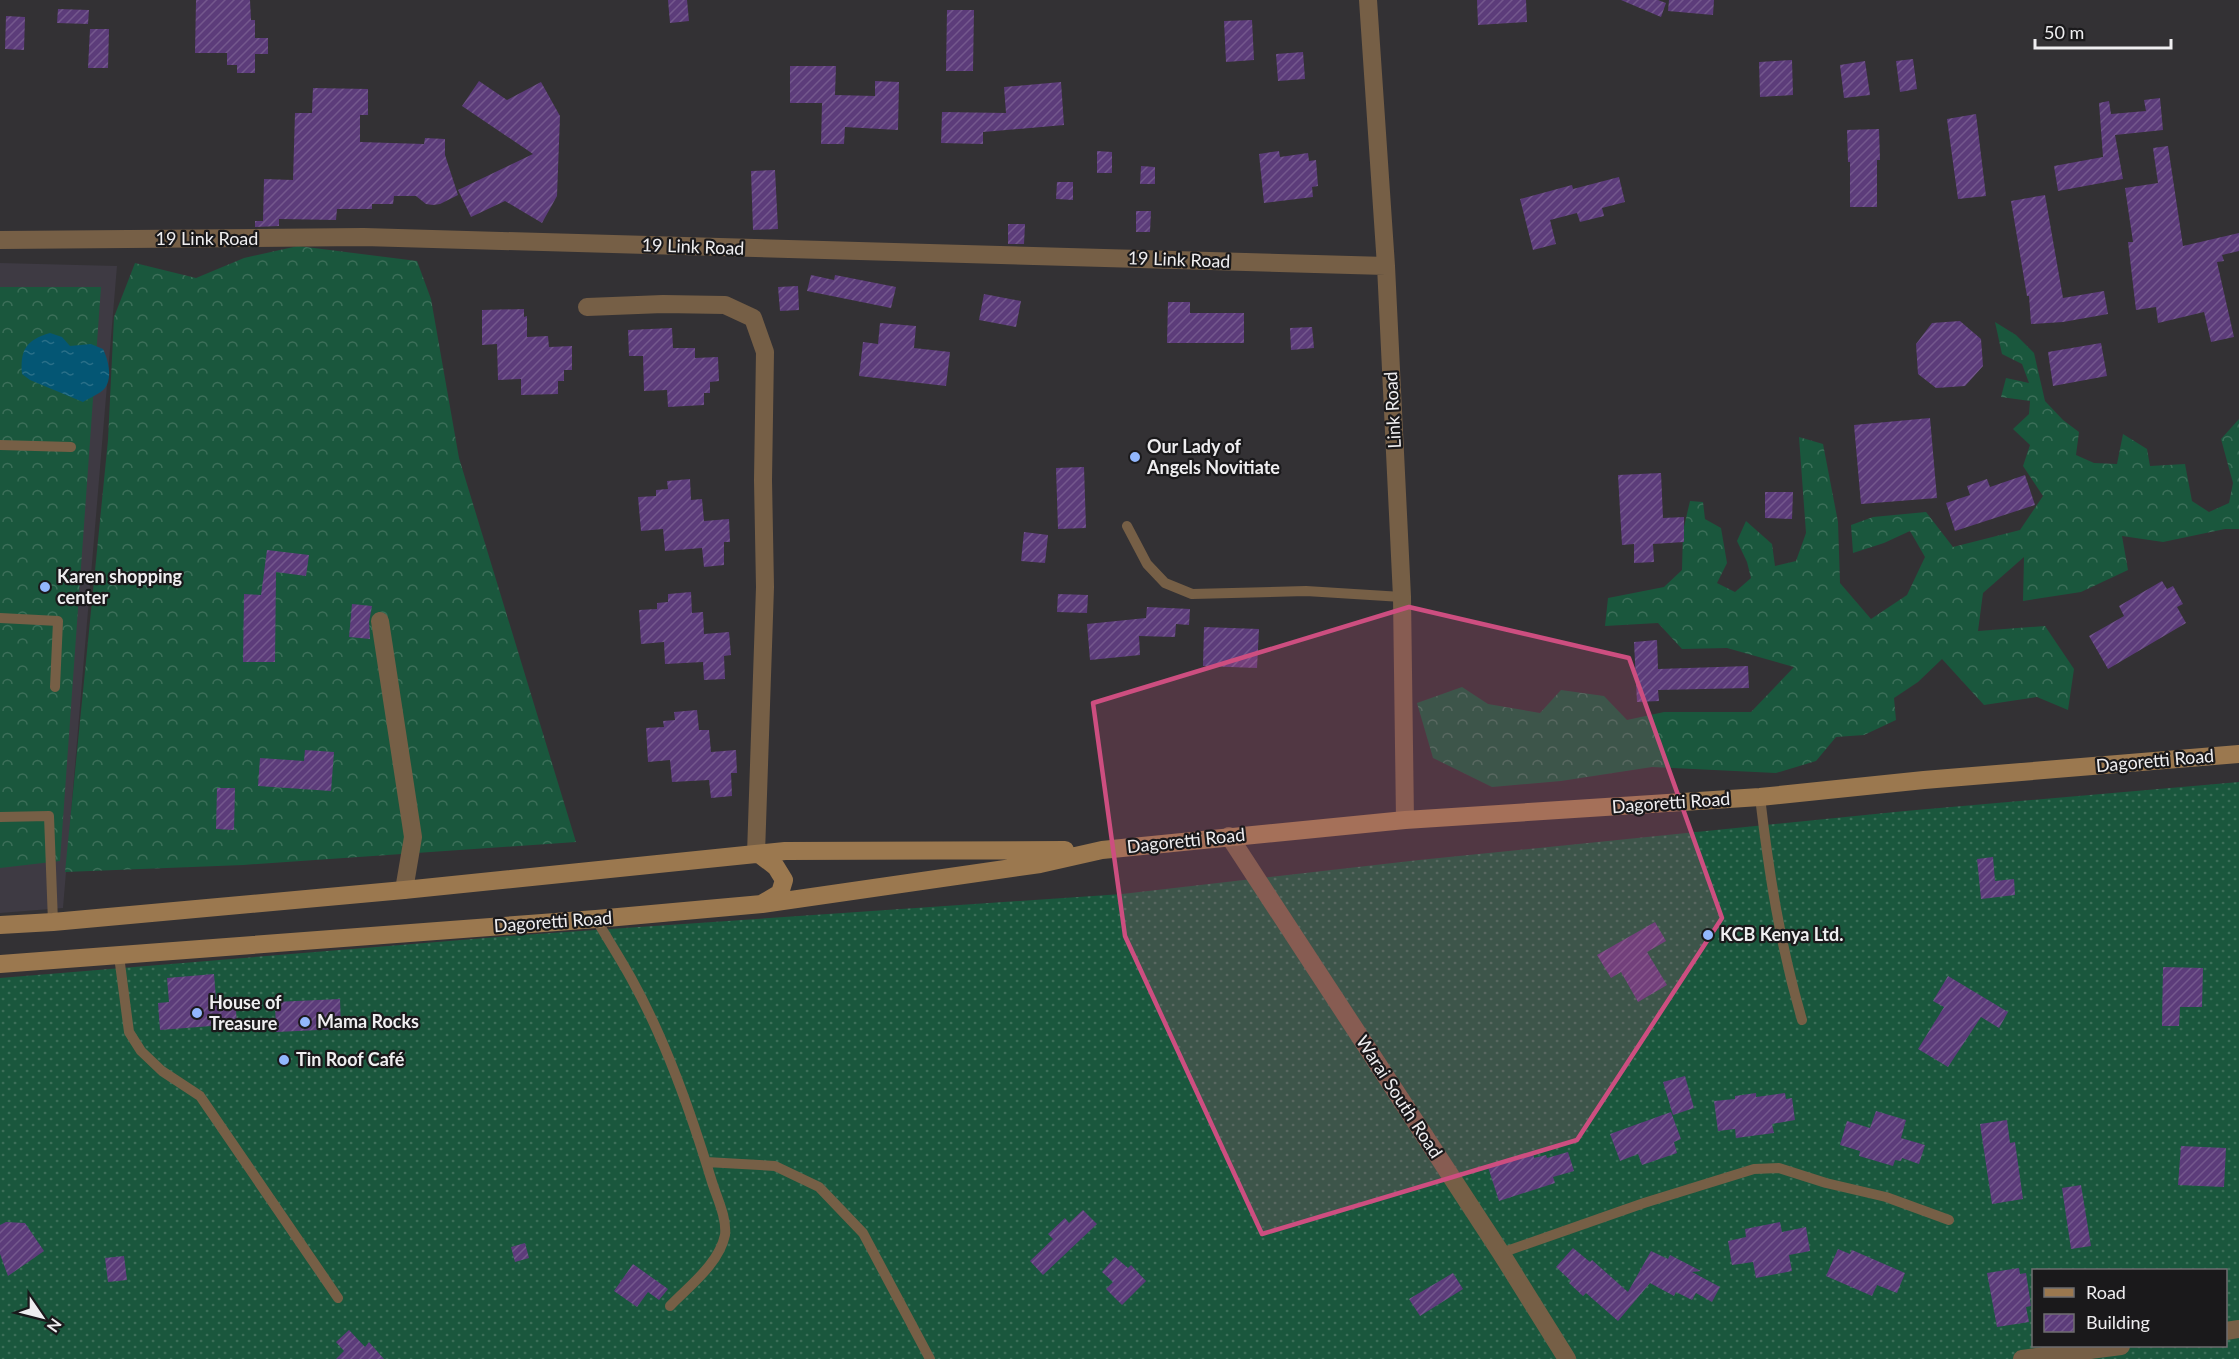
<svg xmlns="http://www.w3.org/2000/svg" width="2239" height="1359" font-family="Lato,sans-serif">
  <defs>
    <pattern id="forest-crowns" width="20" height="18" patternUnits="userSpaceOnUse" patternTransform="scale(1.5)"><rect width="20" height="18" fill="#1a573d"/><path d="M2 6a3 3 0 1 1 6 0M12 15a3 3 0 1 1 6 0" fill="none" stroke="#3c6f59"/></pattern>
    <pattern id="garden-dots" width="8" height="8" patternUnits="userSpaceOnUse" patternTransform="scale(1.5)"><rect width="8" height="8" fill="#1a573d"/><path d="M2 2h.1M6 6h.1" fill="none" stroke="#3c6f59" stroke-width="1.8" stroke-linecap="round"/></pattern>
    <pattern id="water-ripples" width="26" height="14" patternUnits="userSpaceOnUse" patternTransform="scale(1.5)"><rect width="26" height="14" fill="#045674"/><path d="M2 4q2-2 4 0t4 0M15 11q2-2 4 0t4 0" fill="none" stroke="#296f88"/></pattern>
    <pattern id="building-hatch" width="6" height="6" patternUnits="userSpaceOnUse" patternTransform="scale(1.5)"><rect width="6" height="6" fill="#5c3c7a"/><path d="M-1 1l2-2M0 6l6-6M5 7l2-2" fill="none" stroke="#74588d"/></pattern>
  </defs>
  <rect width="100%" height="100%" fill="#333134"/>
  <!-- built -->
  <path fill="#3e3a43" d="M 0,263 L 117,266 L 63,908 L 0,913 Z"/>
  <!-- forest -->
  <path fill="url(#forest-crowns)" d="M 298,246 L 417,261 L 431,299 L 459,458 L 576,842 L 243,865 L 65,872 L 108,440 L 114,317 L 135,263 L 196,278 L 244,258 Z
    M 0,287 L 101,287 L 60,861 L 0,868 Z
    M 1995,322 L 2016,335 L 2034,353 L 2045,401 L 2063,420 L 2079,432 L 2076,455 L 2094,463 L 2117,464 L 2123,434 L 2147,449 L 2150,466 L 2185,464 L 2192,501 L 2209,512 L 2229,503 L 2233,483 L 2221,439 L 2239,419 L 2239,529 L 2225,529 L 2163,542 L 2122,536 L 2128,570 L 2081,592 L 2023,601 L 2024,557 L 1983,593 L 1978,631 L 2045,626 L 2074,669 L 2068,710 L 2037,697 L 1984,705 L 1942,659 L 1918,682 L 1894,698 L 1896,720 L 1864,735 L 1836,737 L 1816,761 L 1776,773 L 1652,767 L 1561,781 L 1492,787 L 1433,758 L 1417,703 L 1462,687 L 1488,704 L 1540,713 L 1561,690 L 1604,696 L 1627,720 L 1664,712 L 1751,712 L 1794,667 L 1727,648 L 1682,649 L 1658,623 L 1605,626 L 1608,598 L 1664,587 L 1682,570 L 1683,531 L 1690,501 L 1703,502 L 1705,519 L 1721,528 L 1727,563 L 1717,583 L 1735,592 L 1751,578 L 1747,562 L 1737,541 L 1746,521 L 1772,544 L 1775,566 L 1796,561 L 1806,533 L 1799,437 L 1823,444 L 1838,522 L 1840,583 L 1871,619 L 1907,595 L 1925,557 L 1910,531 L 1884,543 L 1853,553 L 1851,525 L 1873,517 L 1926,512 L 1953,547 L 2020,530 L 2043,496 L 2023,466 L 2030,445 L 2013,429 L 2029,414 L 2030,401 L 2001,397 L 2006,378 L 2029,383 L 2022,364 L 2002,354 Z"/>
  <!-- garden -->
  <path fill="url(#garden-dots)" fill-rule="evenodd" d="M 2239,782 L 2239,1359 L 0,1359 L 0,978 L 522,935 L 1122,894 L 1419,860 L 1905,811 ZM 2034,1270 L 2226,1270 L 2226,1346 L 2034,1346 Z"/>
  <!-- water -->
  <path fill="url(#water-ripples)" d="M 50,333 L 62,337 L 70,346 L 91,344 L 103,349 C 108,359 113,378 105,388 C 100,394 89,398 83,402 L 30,380 L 22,374 C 20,350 26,340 50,333 Z"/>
  <!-- building -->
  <path fill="url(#building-hatch)" d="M 196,0 L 250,0 L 251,20 L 255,20 L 255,38 L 268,38 L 268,54 L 255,54 L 255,73 L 237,73 L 237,65 L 227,65 L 227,53 L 195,53 Z
    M 668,0 L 687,0 L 689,21 L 670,23 Z
    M 1477,0 L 1526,0 L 1527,22 L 1478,25 Z
    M 1621,0 L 1658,0 L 1666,3 L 1661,17 Z
    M 1669,0 L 1714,0 L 1713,15 L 1668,11 Z
    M 58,9 L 89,10 L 88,24 L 57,23 Z
    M 947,10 L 974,10 L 973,71 L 946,71 Z
    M 6,16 L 25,17 L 24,50 L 5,49 Z
    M 1252,20 L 1254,60 L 1226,62 L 1224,21 Z
    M 90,29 L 109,29 L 108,68 L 88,68 Z
    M 1303,52 L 1305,79 L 1278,81 L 1276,54 Z
    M 1913,59 L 1917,89 L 1900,92 L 1896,61 Z
    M 1792,60 L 1793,95 L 1760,97 L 1759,62 Z
    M 1865,61 L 1870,95 L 1844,98 L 1840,65 Z
    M 790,66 L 836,66 L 835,95 L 875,96 L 875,81 L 899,82 L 898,130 L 845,127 L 844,144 L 821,144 L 822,103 L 790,103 Z
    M 479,81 L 507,100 L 541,82 L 560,116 L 557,196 L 542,223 L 505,201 L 471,217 L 458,190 L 533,154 L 462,106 Z
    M 1061,82 L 1064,125 L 983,132 L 983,144 L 941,143 L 942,112 L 1006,113 L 1004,87 Z
    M 313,88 L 368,89 L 368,115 L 360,115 L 360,142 L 424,144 L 425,138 L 445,139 L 445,155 L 458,195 L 440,204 L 433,205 L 426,204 L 416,196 L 394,196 L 393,204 L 372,204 L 372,209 L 337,209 L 336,220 L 279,219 L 279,226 L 255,227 L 255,221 L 263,221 L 264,179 L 293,180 L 295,113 L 312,113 Z
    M 2160,98 L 2163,130 L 2115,135 L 2123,179 L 2058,191 L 2054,166 L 2103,157 L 2099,103 L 2109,101 L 2111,114 L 2146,111 L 2144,100 Z
    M 1976,114 L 1986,196 L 1958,199 L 1947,119 Z
    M 1879,129 L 1880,160 L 1877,160 L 1877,207 L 1850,207 L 1850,162 L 1848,162 L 1847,130 Z
    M 2168,146 L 2183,246 L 2239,233 L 2239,251 L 2222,255 L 2224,261 L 2217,262 L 2234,337 L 2211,342 L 2204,312 L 2158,323 L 2156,307 L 2136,310 L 2128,242 L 2133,242 L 2125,188 L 2158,183 L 2153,148 Z
    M 1097,151 L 1112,152 L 1112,173 L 1097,173 Z
    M 1279,151 L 1280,157 L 1308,153 L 1309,161 L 1316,160 L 1318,186 L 1312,187 L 1313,197 L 1264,203 L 1259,154 Z
    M 1141,166 L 1155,167 L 1155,184 L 1140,184 Z
    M 775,170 L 778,229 L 753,230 L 751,171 Z
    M 1619,177 L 1625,202 L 1602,208 L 1604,216 L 1580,222 L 1577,213 L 1550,220 L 1556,244 L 1533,250 L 1520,199 L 1572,185 L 1573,189 Z
    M 1057,182 L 1073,182 L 1073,200 L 1056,199 Z
    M 2045,195 L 2063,298 L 2104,291 L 2108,314 L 2063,322 L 2031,324 L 2029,296 L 2027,296 L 2011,201 Z
    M 1136,211 L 1151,211 L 1150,232 L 1136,232 Z
    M 1008,224 L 1025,224 L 1024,244 L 1008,244 Z
    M 811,275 L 834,280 L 835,275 L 896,287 L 891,308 L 807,291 Z
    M 798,286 L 799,310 L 780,311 L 778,287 Z
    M 984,294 L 1021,301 L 1016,327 L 979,320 Z
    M 1168,302 L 1190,302 L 1190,313 L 1244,313 L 1244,343 L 1167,343 Z
    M 524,309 L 524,317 L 527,316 L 527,337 L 548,336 L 549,347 L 572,346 L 572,370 L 564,370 L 564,381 L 558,381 L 558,394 L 521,395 L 521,379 L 498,380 L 497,344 L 482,345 L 482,310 Z
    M 1960,321 L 1981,339 L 1983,366 L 1965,386 L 1936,388 L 1918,374 L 1916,344 L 1932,323 Z
    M 880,323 L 916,326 L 914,348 L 950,352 L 946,386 L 859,376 L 863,342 L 878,344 Z
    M 1312,327 L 1314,348 L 1291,350 L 1290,328 Z
    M 672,328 L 673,348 L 695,348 L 695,358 L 718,357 L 719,381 L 710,382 L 710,393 L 704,393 L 704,405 L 668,407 L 667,390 L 644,391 L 643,356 L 629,356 L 628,330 Z
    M 2101,343 L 2107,376 L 2053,386 L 2048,352 Z
    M 1930,418 L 1937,498 L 1861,504 L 1854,425 Z
    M 1084,467 L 1086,528 L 1058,529 L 1056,468 Z
    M 1661,473 L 1663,518 L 1684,517 L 1684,542 L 1653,544 L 1654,562 L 1634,563 L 1634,544 L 1622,545 L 1618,475 Z
    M 2025,475 L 2035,505 L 1955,531 L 1946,503 L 1970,495 L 1967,486 L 1987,479 L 1990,487 Z
    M 690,479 L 691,500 L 702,499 L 704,521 L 729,519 L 730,542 L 724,542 L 724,565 L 704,567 L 702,548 L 665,551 L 663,529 L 641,531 L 638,497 L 656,496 L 656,490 L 668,489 L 667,481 Z
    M 1765,492 L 1793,492 L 1792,519 L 1765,518 Z
    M 1024,532 L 1048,535 L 1045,563 L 1021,561 Z
    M 267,550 L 309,555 L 306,576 L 276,572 L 275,662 L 243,662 L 244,594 L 261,595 Z
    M 2162,581 L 2167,589 L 2173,586 L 2183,604 L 2177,607 L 2186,623 L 2108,669 L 2089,636 L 2124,616 L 2119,606 Z
    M 691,592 L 692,613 L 703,612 L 704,634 L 729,632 L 731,655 L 724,656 L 725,679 L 704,680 L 703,662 L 665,664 L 664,642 L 641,644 L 639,610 L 657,609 L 657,603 L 668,602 L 668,594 Z
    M 1058,594 L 1088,595 L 1087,613 L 1057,612 Z
    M 352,604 L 372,606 L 369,622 L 370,639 L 349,637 Z
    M 1147,607 L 1190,609 L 1189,625 L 1176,624 L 1175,637 L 1139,636 L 1140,655 L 1090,660 L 1087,624 L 1146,618 Z
    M 1204,627 L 1259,629 L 1257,668 L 1203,666 Z
    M 1657,640 L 1658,669 L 1748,666 L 1749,688 L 1658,690 L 1659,701 L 1637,702 L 1634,642 Z
    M 697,710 L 699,730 L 709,730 L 711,752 L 736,750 L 737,773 L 731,773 L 732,796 L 711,798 L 709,780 L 672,782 L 670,760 L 648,762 L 646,728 L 664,727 L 663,721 L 675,720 L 674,712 Z
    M 305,750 L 334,752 L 331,791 L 258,786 L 260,758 L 304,761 Z
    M 217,788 L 235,788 L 234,830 L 216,829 Z
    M 1993,857 L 1995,881 L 2014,879 L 2015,895 L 1981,899 L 1977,859 Z
    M 1655,922 L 1666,941 L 1647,952 L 1667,985 L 1638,1002 L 1621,972 L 1611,978 L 1597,955 Z
    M 2163,967 L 2203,968 L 2202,1007 L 2180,1007 L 2179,1026 L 2162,1026 Z
    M 214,974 L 216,999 L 235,997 L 237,1024 L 160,1030 L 158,1003 L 169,1002 L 167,978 Z
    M 1948,976 L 2008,1012 L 1999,1028 L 1981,1017 L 1948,1067 L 1918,1049 L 1944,1007 L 1933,1001 Z
    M 340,999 L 341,1029 L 276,1032 L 275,1002 Z
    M 1685,1076 L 1694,1108 L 1673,1115 L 1663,1082 Z
    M 1756,1093 L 1756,1097 L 1785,1093 L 1786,1099 L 1792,1098 L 1795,1120 L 1772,1124 L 1774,1133 L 1736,1138 L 1735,1129 L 1718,1131 L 1714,1101 L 1735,1099 L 1735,1096 Z
    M 1876,1111 L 1906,1120 L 1901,1138 L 1925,1145 L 1919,1164 L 1902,1158 L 1901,1161 L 1895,1160 L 1893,1166 L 1859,1156 L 1860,1151 L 1840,1145 L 1847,1121 L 1870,1128 Z
    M 1671,1112 L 1681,1139 L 1674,1142 L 1677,1153 L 1642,1165 L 1638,1154 L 1620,1161 L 1610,1134 Z
    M 2007,1120 L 2010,1143 L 2015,1142 L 2023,1199 L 1992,1204 L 1980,1124 Z
    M 2181,1146 L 2226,1148 L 2224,1187 L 2178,1185 Z
    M 1568,1152 L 1574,1171 L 1553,1177 L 1555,1183 L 1499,1201 L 1488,1167 L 1533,1153 L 1534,1158 L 1546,1155 L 1547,1158 Z
    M 2081,1185 L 2091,1246 L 2071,1249 L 2062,1188 Z
    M 1083,1210 L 1097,1224 L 1043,1275 L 1030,1261 L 1053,1239 L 1048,1234 L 1065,1218 L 1069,1223 Z
    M 6,1222 L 25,1223 L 44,1251 L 8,1276 L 0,1254 L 0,1225 Z
    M 1780,1222 L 1782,1232 L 1806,1227 L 1810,1251 L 1789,1255 L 1792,1271 L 1756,1278 L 1753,1262 L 1732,1265 L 1728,1241 L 1746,1237 L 1745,1229 Z
    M 525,1243 L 529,1258 L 515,1262 L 511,1247 Z
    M 1573,1248 L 1590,1262 L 1592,1260 L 1628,1292 L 1651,1251 L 1668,1259 L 1670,1255 L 1701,1271 L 1692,1272 L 1720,1287 L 1712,1302 L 1696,1293 L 1692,1300 L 1676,1292 L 1674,1296 L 1650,1283 L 1618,1321 L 1586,1293 L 1583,1296 L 1569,1283 L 1571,1281 L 1556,1267 Z
    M 1838,1249 L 1850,1254 L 1852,1250 L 1905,1273 L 1897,1293 L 1877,1285 L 1872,1296 L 1826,1276 Z
    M 124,1256 L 127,1280 L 108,1282 L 105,1258 Z
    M 1115,1257 L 1128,1268 L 1131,1265 L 1146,1281 L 1122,1305 L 1106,1289 L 1113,1282 L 1102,1272 Z
    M 633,1264 L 668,1289 L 659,1300 L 648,1292 L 637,1307 L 614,1291 Z
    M 2019,1268 L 2020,1274 L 2026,1273 L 2031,1306 L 2026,1307 L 2029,1322 L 1997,1327 L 1987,1273 Z
    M 1453,1273 L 1463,1289 L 1420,1316 L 1409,1299 Z
    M 349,1330 L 365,1347 L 369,1342 L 384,1359 L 336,1359 L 344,1351 L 336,1342 Z"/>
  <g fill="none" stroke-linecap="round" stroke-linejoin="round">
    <!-- lane -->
    <path stroke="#765f46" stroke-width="10" d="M 0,445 L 71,447
      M 1127,526 L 1147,564 L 1165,583 L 1192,594 L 1306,591 L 1402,597
      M 0,618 L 58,621 L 55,687
      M 1760,797 C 1769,874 1780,944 1802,1020
      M 0,817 L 49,816 L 53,922
      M 596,919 C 607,938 620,958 631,978 C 666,1041 691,1113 712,1182 C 717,1198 727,1218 725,1235 C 719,1264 689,1286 670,1306
      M 119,956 L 129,1032 L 141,1051 L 162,1071 L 200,1096 L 338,1298
      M 706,1162 L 775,1166 L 819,1187 L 863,1233 L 930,1359
      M 1501,1253 L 1644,1203 L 1754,1169 L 1779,1168 L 1826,1183 L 1886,1197 L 1949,1220"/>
    <!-- street -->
    <path stroke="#765f46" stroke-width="18" d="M 1368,0 L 1386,266 L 1402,597 L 1405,820
      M 0,240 L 364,237 L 1386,266
      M 587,307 L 663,304 L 725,305 L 753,318 L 765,352 L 763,480 L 765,587 L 756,854
      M 380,621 L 413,837 L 404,890
      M 1229,836 L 1501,1253 L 1567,1359
      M 2226,1331 L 2239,1329
      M 2022,1359 L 2121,1346"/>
    <!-- secondary -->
    <path stroke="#9b784f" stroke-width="18" d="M 759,854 L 776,867 L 784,880 L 780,893 L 763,903
      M 0,925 L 53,922 L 404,890 L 785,851 L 1065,850
      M 0,964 L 596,919 L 762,904 L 1040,864 L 1102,850 L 1405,820 L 1760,797 L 1924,780 L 2239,754"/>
  </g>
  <!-- marked area -->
  <path fill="#cd4e80" fill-opacity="0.2" stroke="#cd4e80" stroke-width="4.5" stroke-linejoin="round" d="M 1409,607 L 1629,658 L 1722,918 L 1577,1140 L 1262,1234 L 1125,936 L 1093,703 Z"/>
  <!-- markers -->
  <g fill="#92b7fd" stroke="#1a191b" stroke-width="2">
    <circle cx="1135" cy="457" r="6"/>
    <circle cx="45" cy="587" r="6"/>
    <circle cx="1708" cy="935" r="6"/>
    <circle cx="197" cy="1013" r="6"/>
    <circle cx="305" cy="1022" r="6"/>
    <circle cx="284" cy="1060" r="6"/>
  </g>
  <g text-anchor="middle" stroke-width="4.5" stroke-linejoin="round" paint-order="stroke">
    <!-- street labels -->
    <g font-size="18" fill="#efeef0" stroke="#1a191b">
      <text x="207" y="245">19 Link Road</text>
      <text transform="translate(693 247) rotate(2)" y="6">19 Link Road</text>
      <text transform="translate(1179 260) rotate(2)" y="6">19 Link Road</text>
      <text transform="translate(1393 410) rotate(-93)" y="6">Link Road</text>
      <text transform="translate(2155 761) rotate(-5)" y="6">Dagoretti Road</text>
      <text transform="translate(1671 803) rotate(-4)" y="6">Dagoretti Road</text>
      <text transform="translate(1186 841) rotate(-6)" y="6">Dagoretti Road</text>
      <text transform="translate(553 922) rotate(-4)" y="6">Dagoretti Road</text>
      <text transform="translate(1399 1097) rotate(57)" y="6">Warai South Road</text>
    </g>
    <!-- poi labels -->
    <g font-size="18" font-weight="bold" fill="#efeef0" stroke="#1a191b" text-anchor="start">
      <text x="1147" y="453">Our Lady of<tspan x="1147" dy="21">Angels Novitiate</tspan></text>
      <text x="57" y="583">Karen shopping<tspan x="57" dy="21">center</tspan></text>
      <text x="1720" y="941">KCB Kenya Ltd.</text>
      <text x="209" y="1009">House of<tspan x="209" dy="21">Treasure</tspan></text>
      <text x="317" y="1028">Mama Rocks</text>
      <text x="296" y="1066">Tin Roof Café</text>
    </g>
  </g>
  <!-- legend -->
  <rect x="2032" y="1269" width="195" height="78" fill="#1a191b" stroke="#6f6e70" stroke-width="1.5"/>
  <rect x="2044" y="1288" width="30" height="9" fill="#9b784f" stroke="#6f6e70" stroke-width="1.5"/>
  <text x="2086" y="1299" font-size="18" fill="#efeef0">Road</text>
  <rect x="2044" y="1314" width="30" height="18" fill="url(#building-hatch)" stroke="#6f6e70" stroke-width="1.5"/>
  <text x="2086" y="1329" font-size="18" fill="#efeef0">Building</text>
  <!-- north arrow -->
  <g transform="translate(42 1317) rotate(125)" stroke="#1a191b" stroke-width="4.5" paint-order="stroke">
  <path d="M0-4.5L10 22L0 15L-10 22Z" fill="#efeef0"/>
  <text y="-9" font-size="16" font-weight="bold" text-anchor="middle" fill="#efeef0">N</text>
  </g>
  <!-- scale -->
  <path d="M2035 39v9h136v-9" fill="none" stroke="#efeef0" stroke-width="3"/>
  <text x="2044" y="39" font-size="18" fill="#efeef0" stroke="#1a191b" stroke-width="4.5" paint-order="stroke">50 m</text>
</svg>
